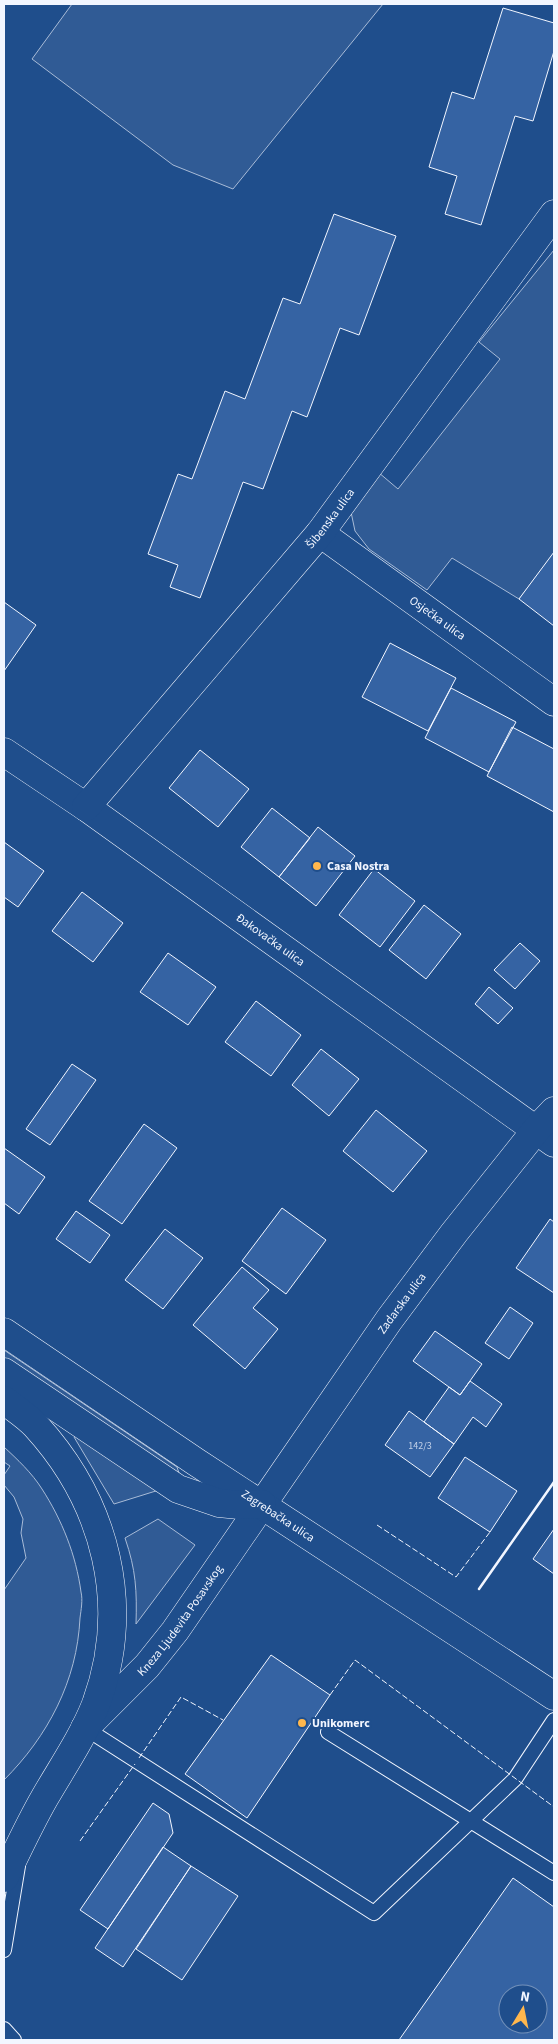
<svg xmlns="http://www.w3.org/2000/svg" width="558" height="2044" font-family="'Source Sans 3',sans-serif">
  <rect width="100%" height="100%" fill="#1f4e8c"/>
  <!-- green -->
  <path fill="#305b95" stroke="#a8bbd7" d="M 72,4 L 383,4 L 233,189 L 173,165 L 32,59 Z
    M 554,250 L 554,553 L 519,599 L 452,558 L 427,590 L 369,549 L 355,531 L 351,512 L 378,472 L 398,489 L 500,359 L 479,342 Z
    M 4,1350 L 177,1467 L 179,1473 L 178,1476 L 4,1363 Z
    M 77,1433 L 159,1490 L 114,1504 L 74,1437 Z
    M 4,1447 C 17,1459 32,1473 42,1489 C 62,1520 76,1555 81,1592 C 83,1600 81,1610 80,1618 C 77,1681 48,1736 4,1780 L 4,1590 L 26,1558 L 21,1533 L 23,1519 L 14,1497 L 4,1485 L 4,1475 L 10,1466 L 4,1462 Z
    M 158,1519 L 195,1545 L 136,1624 C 137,1591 136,1570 125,1538 Z"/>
  <!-- building -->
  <path fill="#3563a3" stroke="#f2f6ff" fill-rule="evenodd" d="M 503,8 L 554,23 L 554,51 L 533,121 L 515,116 L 481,225 L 445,214 L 457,176 L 429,167 L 452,92 L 474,99 Z
    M 334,214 L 396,236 L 359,335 L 340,328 L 307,417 L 292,411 L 263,489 L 243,482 L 200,598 L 170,587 L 178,565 L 148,554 L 178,474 L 192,479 L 225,391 L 245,399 L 283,298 L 300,304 Z
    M 554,552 L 554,626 L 519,599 Z
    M 4,602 L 36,625 L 4,671 Z
    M 390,643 L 456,678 L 428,731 L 362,697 Z
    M 451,688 L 516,722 L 489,772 L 425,738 Z
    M 512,727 L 554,749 L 554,812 L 487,776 Z
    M 200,750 L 249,789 L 218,827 L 169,788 Z
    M 272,808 L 310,838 L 279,877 L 241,847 Z
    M 318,827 L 355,856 L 316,906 L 279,877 Z
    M 4,842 L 44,871 L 18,907 L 4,897 Z
    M 374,869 L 415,901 L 380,947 L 339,915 Z
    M 82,892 L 123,923 L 93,962 L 52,931 Z
    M 424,905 L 461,934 L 426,979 L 389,950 Z
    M 520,943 L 540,961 L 515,989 L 494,970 Z
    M 168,953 L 216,987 L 188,1025 L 140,992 Z
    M 489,987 L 513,1008 L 498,1024 L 475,1004 Z
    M 256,1001 L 301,1035 L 271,1076 L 225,1042 Z
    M 321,1049 L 359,1079 L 329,1116 L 292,1085 Z
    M 72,1064 L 96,1080 L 50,1145 L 26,1129 Z
    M 376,1110 L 427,1151 L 393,1192 L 343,1151 Z
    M 144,1124 L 177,1148 L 122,1224 L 89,1201 Z
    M 4,1148 L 45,1177 L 19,1214 L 4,1203 Z
    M 282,1208 L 326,1240 L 286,1294 L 242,1261 Z
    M 76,1211 L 110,1235 L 90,1263 L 56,1239 Z
    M 550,1219 L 554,1222 L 554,1293 L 516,1268 Z
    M 165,1229 L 203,1258 L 163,1309 L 125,1280 Z
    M 242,1267 L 269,1290 L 253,1308 L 278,1329 L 245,1369 L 193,1325 Z
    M 510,1307 L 533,1323 L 509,1359 L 485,1343 Z
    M 435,1331 L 482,1364 L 460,1395 L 413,1361 Z
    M 470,1381 L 502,1404 L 486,1427 L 473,1417 L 454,1444 L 424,1422 L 449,1387 L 460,1395 Z
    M 409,1411 L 454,1444 L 430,1477 L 385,1445 Z
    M 465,1457 L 517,1491 L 490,1532 L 438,1498 Z
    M 554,1529 L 554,1574 L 533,1559 Z
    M 271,1655 L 330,1695 L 247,1818 L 185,1774 Z
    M 153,1803 L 169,1814 L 173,1833 L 108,1929 L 80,1910 Z
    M 163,1847 L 191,1866 L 123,1967 L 95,1948 Z
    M 191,1866 L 238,1896 L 182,1980 L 136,1949 Z
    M 513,1878 L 554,1907 L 554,2040 L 399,2040 ZM 508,1994 L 538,1994 L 538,2024 L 508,2024 Z"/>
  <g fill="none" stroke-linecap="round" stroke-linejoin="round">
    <!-- service casing -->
    <g stroke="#f2f6ff" stroke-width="16">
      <path id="service" d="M 85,1728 L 374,1913 L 515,1779 L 554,1720
        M 328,1732 L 554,1873
        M 4,1950 L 18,1866
        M 4,2029 L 14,2040"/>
    </g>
    <!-- minor casing -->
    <g stroke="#f2f6ff" stroke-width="29">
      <g id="minor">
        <path id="s1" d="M 320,533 L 554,702"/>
        <path id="s2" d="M 4,752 L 86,807 L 554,1143"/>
        <path id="s3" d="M 86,807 L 320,533 L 554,214"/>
        <path id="s4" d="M 85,1728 L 147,1666 L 175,1631 L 389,1320 L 454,1233 L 536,1130 L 554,1111"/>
      </g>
    </g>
    <!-- secondary casing -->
    <g stroke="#f2f6ff" stroke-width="29">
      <g id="secondary">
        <path id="s5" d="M 4,1332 L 196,1462 L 554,1696"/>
        <path d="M 4,1372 L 178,1489 L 219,1503 L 239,1505 L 262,1504"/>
        <path d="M 4,1400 C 14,1408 27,1416 36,1426 C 106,1503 132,1605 96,1704 C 83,1737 63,1766 45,1797 C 30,1823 17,1851 4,1878"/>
      </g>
    </g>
    <!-- service -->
    <use href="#service" stroke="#1f4e8c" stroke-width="14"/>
    <!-- minor -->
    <use href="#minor" stroke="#1f4e8c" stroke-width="28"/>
    <!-- secondary -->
    <use href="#secondary" stroke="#1f4e8c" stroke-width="28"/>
    <!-- fence -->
    <path stroke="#f2f6ff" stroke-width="1" stroke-dasharray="6 2.5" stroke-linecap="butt" d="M 377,1525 L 456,1577 L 490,1532
      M 330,1695 L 355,1660 L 554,1807
      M 139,1758 L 181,1697 L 223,1720
      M 80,1841 L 135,1764"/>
    <!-- wall -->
    <path stroke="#f2f6ff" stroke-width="2.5" d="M 479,1589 L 554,1482"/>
  </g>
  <!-- markers -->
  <g fill="#ffb74d" stroke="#1f4e8c" stroke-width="2">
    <circle cx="317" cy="866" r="5"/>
    <circle cx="302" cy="1723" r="5"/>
  </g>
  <g text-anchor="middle" stroke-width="4" stroke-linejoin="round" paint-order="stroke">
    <!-- number labels -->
    <g font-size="10" fill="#c3d1e8">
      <text x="420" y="1449">142/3</text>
    </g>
    <!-- street labels -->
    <g font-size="12" fill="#f2f6ff" stroke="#1f4e8c">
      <text dy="4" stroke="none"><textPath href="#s3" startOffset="378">Šibenska ulica</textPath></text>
      <text dy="4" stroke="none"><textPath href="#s1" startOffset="145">Osječka ulica</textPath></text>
      <text dy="4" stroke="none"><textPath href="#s2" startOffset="326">Đakovačka ulica</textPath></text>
      <text dy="4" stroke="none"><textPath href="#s4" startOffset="531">Zadarska ulica</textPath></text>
      <text dy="4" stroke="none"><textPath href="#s5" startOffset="330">Zagrebačka ulica</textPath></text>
      <text dy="4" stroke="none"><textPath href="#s4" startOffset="144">Kneza Ljudevita Posavskog</textPath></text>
    </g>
    <!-- poi labels -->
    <g font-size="12" font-weight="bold" fill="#f2f6ff" stroke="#1f4e8c" text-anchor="start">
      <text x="327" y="870">Casa Nostra</text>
      <text x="312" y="1727">Unikomerc</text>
    </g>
  </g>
  <!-- border -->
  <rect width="558" height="2044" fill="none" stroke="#f2f6ff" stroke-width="10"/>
  <!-- north arrow -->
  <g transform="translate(523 2009) rotate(10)"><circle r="24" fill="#1f4e8c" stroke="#7391ba"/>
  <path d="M0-4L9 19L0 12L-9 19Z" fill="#ffb74d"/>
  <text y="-8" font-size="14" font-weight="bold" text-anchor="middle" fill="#f2f6ff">N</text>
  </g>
</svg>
